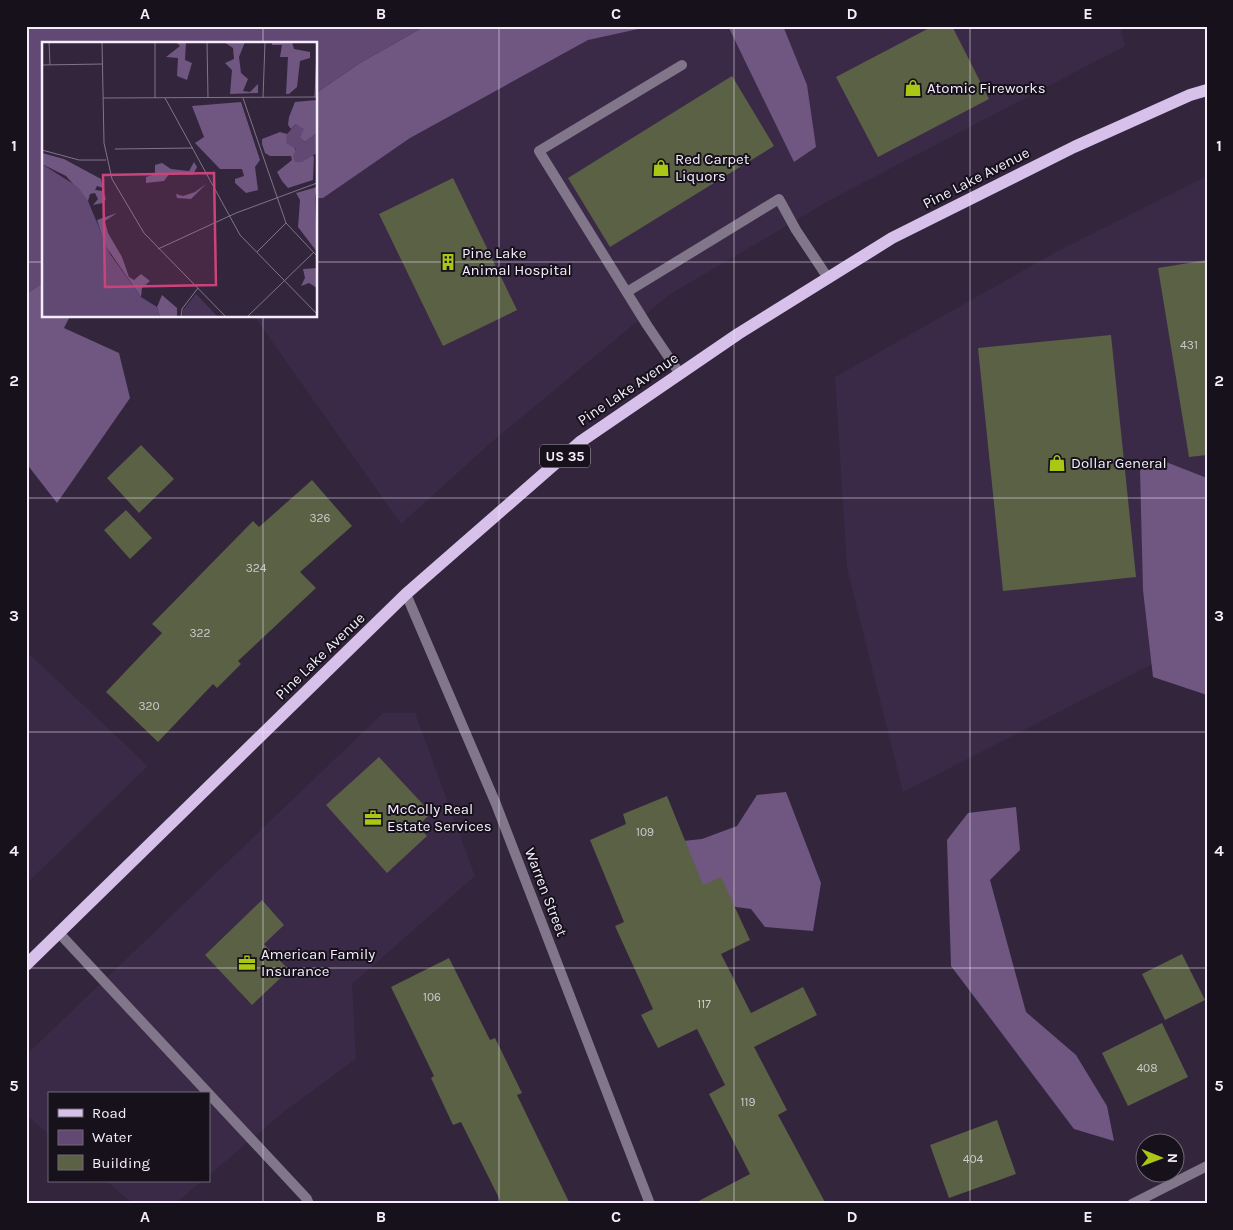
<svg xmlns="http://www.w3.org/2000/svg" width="1233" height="1230" font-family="Karla,sans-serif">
  <rect width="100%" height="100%" fill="#32253c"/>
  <!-- built -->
  <path fill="#3b2a47" d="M 425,26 L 1120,26 L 1125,46 L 832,199 L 669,295 L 494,440 L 401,524 L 254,316 L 316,316 L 316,93 Z
    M 1207,177 L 1207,636 L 903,792 L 847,568 L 835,377 L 1054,253 L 1197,181 Z
    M 26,651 L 148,766 L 26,884 Z
    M 383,713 L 415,713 L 475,876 L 352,984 L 356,1059 L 286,1110 L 209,1175 L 209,1094 L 49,1094 L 49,1134 L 26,1115 L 26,1055 Z
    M 106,1181 L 202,1181 L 175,1204 L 134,1204 Z"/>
  <!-- forest -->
  <path fill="#705782" d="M 425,26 L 652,26 L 588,40 L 410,138 L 323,198 L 316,198 L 316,93 L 360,63 Z
    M 728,26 L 783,26 L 807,85 L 816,147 L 794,162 Z
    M 44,282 L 44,316 L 70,316 L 64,328 L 119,353 L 130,398 L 57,503 L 26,463 L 26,294 Z
    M 1166,462 L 1207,478 L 1207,695 L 1153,677 L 1143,590 L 1140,469 Z
    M 786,792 L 821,883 L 813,931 L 765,927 L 751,909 L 691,901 L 654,844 L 702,839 L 737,826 L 757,795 Z
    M 1016,807 L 1020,850 L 990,880 L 1026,1012 L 1076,1055 L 1107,1106 L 1114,1141 L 1074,1129 L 951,966 L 947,840 L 968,813 Z"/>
  <!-- water -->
  <path fill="#624973" d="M 26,26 L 425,26 L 360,63 L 316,93 L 316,44 L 44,44 L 44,282 L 26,294 Z"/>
  <!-- building -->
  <path fill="#5a6144" d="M 933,26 L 952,26 L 989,99 L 878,157 L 836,77 Z
    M 732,76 L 774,146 L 610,247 L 568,178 Z
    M 453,178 L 517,310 L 443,346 L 379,214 Z
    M 1207,260 L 1207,455 L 1189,457 L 1158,268 Z
    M 1111,335 L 1136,577 L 1003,591 L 978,348 Z
    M 141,445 L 174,479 L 139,513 L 107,478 Z
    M 312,480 L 352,526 L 300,572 L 316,588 L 238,661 L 241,664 L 217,688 L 213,684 L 158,742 L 106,692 L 162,633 L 152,624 L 253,521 L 259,527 Z
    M 126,510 L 152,538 L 130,559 L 104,530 Z
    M 379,757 L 431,813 L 418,826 L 427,836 L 387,873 L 326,805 Z
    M 667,796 L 703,885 L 721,877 L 750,940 L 721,954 L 751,1013 L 803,987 L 817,1015 L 754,1047 L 787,1110 L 778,1115 L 826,1204 L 693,1204 L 750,1174 L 709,1094 L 725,1085 L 697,1029 L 658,1048 L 641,1015 L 653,1009 L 615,926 L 624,922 L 590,840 L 626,824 L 623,814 Z
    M 262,900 L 284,925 L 264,944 L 289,970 L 252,1005 L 205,955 Z
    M 1182,954 L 1205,1000 L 1165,1020 L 1142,974 Z
    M 449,958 L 490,1040 L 495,1038 L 522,1093 L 517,1095 L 570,1204 L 502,1204 L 461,1122 L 453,1125 L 431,1078 L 434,1076 L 391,987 Z
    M 1162,1023 L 1188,1077 L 1128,1106 L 1102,1053 Z
    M 997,1120 L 1016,1174 L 949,1198 L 930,1145 Z"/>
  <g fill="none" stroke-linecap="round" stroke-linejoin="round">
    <!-- service -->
    <path stroke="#81768a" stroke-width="10" d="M 627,292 L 779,199 L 796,230 L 828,278
      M 680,374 L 647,325 L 539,151 L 682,65
      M 59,933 L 307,1199 L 309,1204"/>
    <!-- minor -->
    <path stroke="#81768a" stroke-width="10" d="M 406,594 L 496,804 L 650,1204
      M 1132,1204 L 1207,1166"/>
    <!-- primary -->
    <path stroke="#d7c0ea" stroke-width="12" d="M 26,965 L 406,594 L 580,442 L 738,334 L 892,238 L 1074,147 L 1190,95 L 1207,90"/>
  </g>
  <!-- grid -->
  <path fill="none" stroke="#f5edfc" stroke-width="1" stroke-opacity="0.55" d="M 263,26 L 263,44M 499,26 L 499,1204M 734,26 L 734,1204M 970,26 L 970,1204M 26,262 L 44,262M 316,262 L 1207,262M 263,316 L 263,1204M 26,498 L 1207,498M 26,732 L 1207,732M 26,968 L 1207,968"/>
  <!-- icons -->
  <defs>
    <g id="shop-bare" transform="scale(1.35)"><path d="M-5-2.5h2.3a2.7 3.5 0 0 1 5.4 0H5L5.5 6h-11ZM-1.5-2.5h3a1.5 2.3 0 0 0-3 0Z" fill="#abc716" stroke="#17111c" stroke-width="2.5" paint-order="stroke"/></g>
    <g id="building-bare" transform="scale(1.35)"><path d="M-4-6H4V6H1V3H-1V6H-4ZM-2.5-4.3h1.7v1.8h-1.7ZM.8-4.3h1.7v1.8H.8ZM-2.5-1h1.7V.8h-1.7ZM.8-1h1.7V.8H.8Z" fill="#abc716" stroke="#17111c" stroke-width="2.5" paint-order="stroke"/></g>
    <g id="office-bare" transform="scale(1.35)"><path d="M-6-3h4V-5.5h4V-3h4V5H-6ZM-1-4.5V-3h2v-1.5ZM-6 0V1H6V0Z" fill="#abc716" stroke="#17111c" stroke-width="2.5" paint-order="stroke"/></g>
  </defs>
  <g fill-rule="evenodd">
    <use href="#shop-bare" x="913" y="88"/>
    <use href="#shop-bare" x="661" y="168"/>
    <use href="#building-bare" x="448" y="262"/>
    <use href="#shop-bare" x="1057" y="463"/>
    <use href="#office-bare" x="373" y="818"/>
    <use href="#office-bare" x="247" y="963"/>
  </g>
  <g text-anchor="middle" stroke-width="4" stroke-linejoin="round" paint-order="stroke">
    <!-- number labels -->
    <g font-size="12" fill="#cecace">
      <text x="1189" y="349">431</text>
      <text x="320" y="522">326</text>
      <text x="256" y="572">324</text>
      <text x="200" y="637">322</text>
      <text x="149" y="710">320</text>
      <text x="645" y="836">109</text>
      <text x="432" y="1001">106</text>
      <text x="704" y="1008">117</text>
      <text x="1147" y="1072">408</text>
      <text x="748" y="1106">119</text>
      <text x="973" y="1163">404</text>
    </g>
    <!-- shield labels -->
    <rect fill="#17111c" stroke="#b2abb9" stroke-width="1" x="540" y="444.5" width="50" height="23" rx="4"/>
    <g font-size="14" font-weight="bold" fill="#f5edfc">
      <text x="565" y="461">US 35</text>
    </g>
    <!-- poi labels -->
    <g font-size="15" fill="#f5edfc" stroke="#17111c" text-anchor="start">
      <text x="927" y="93">Atomic Fireworks</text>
      <text x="675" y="164">Red Carpet<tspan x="675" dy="17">Liquors</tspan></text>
      <text x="462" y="258">Pine Lake<tspan x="462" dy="17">Animal Hospital</tspan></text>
      <text x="1071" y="468">Dollar General</text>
      <text x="387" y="814">McColly Real<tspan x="387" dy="17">Estate Services</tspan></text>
      <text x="261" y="959">American Family<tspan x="261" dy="17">Insurance</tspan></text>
    </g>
    <!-- street labels -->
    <g font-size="15" fill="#f5edfc" stroke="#17111c">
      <text transform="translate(976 178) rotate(-27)" y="5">Pine Lake Avenue</text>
      <text transform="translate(628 389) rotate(-34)" y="5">Pine Lake Avenue</text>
      <text transform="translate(320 656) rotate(-44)" y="5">Pine Lake Avenue</text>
      <text transform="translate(546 892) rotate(69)" y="5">Warren Street</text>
    </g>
  </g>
  <!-- overview -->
  <g transform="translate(42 42)">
    <rect width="275" height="275" fill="#32253c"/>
    <path d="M 154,252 L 176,275 L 140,275 L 141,268 Z" fill="#473355"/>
    <path d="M 134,0 L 144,0 L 143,18 L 150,21 L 145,38 L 135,34 L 136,16 L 124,15 L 138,4 ZM 182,0 L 203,0 L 197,15 L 199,31 L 206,37 L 201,49 L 208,50 L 216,42 L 216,51 L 188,52 L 190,28 L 183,21 L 192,17 L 191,6 ZM 230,0 L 250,0 L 252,7 L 268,10 L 268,16 L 258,19 L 255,45 L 247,52 L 244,52 L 246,15 L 238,15 L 240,3 L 230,3 ZM 275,58 L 275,91 L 263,100 L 258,96 L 254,82 L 249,87 L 246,83 L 247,75 L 253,60 ZM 199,60 L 218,118 L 213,125 L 216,148 L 204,151 L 193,141 L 193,137 L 202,134 L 200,127 L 178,127 L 153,101 L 162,95 L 150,64 ZM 238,90 L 245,92 L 254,109 L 265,117 L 270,113 L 272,115 L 271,138 L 246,146 L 240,139 L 235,130 L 250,118 L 249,114 L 228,114 L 223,111 L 220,102 L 220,97 ZM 0,111 L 22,117 L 59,137 L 61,146 L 55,144 L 53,148 L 61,149 L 64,157 L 61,161 L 51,163 L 56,157 L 53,151 L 48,152 L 46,159 L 24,134 L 0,122 ZM 152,120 L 155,125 L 151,133 L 128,131 L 122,139 L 104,141 L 104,135 L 113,132 L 113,123 L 120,121 L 129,127 L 147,129 ZM 164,142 L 149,157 L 135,156 L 134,152 L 141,154 L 153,150 ZM 275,145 L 273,155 L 275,210 L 256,185 L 258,158 L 254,151 ZM 75,171 L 63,179 L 66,191 L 80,215 L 87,235 L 92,238 L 99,232 L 108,239 L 100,246 L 99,255 L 63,203 L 55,178 ZM 275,226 L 275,246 L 267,241 L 259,244 L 263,236 L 261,227 ZM 120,253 L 135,266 L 135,275 L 118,275 L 115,265 Z" fill="#705782"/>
    <path d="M 254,82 L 262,87 L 258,96 L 263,100 L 275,91 L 275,111 L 260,120 L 253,120 L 251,114 L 254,107 L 244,101 L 245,92 ZM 0,122 L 36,145 L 46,159 L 68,212 L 99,255 L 115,265 L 118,275 L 0,275 Z" fill="#624973"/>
    <path fill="none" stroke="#807589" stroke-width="1" d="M 7,0 L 8,23M 60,0 L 62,101 L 70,137 L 102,191 L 184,275M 113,0 L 113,56M 165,0 L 166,56M 0,23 L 61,22M 273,55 L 275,7M 61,56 L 275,55M 123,56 L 198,193 L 275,272M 201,56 L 244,181 L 275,214M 221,56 L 223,0M 73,107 L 151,106M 0,108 L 37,118 L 64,118M 116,207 L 194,171 L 275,141M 215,210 L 244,181M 139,275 L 140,267 L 156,246M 205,275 L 272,210"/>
    <path fill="#cc437b" fill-opacity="0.15" stroke="#cc437b" stroke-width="2.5" d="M 172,131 L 174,243 L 63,245 L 61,133 Z"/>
    <rect width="275" height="275" fill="none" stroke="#f5edfc" stroke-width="2.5"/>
  </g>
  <!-- border -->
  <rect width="1233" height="1230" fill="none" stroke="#17111c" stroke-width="55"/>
  <!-- legend -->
  <rect x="48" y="1092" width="162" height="90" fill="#17111c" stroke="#706976"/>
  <rect x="58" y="1109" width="25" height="8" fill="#d7c0ea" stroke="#706976"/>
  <text x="92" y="1118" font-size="15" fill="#f5edfc">Road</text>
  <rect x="58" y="1130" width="25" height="15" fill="#624973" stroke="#706976"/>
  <text x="92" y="1142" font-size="15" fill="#f5edfc">Water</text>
  <rect x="58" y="1155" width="25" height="15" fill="#5a6144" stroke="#706976"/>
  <text x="92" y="1168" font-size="15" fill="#f5edfc">Building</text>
  <!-- north arrow -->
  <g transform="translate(1160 1158) rotate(91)"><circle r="24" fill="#17111c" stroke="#706976"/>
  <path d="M0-4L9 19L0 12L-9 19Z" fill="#abc716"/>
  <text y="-8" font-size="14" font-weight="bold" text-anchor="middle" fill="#f5edfc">N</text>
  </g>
  <rect x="28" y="28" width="1178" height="1174" fill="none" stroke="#f5edfc" stroke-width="2"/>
  <g font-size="16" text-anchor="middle" font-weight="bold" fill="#f5edfc">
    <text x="145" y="19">A</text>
    <text x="381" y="19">B</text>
    <text x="616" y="19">C</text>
    <text x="852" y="19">D</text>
    <text x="1088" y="19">E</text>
    <text x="14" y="151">1</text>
    <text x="1219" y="151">1</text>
    <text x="14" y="386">2</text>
    <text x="1219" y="386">2</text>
    <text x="14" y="621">3</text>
    <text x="1219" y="621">3</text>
    <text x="14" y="856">4</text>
    <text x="1219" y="856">4</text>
    <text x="14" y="1091">5</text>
    <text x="1219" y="1091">5</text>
    <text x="145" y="1222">A</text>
    <text x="381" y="1222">B</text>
    <text x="616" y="1222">C</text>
    <text x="852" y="1222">D</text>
    <text x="1088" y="1222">E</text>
  </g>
</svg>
